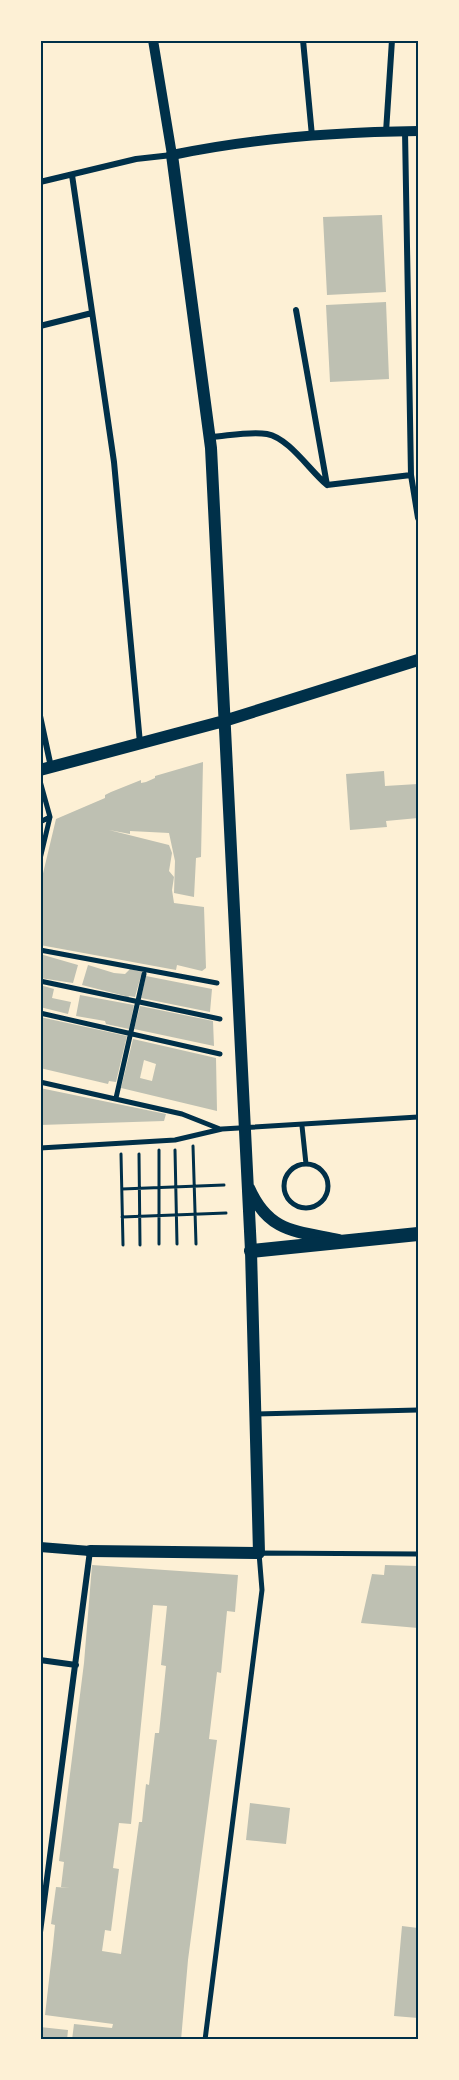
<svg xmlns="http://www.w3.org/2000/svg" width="459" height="2080" font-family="Lato,sans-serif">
  <rect width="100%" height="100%" fill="#fdf0d5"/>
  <!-- building -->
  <path fill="#bec0b2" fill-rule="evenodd" d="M 382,215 L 386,292 L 327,295 L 323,217 Z
    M 386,302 L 389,379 L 330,382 L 326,305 Z
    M 203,762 L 201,857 L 196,858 L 194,897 L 174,893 L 175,861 L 169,833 L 130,831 L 130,834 L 109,830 L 169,845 L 172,853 L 169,871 L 174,877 L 172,890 L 174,903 L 204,907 L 206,968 L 202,971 L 177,965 L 176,970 L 40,945 L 40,886 L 56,819 L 105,798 L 105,795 L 111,792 L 141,780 L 141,783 L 146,782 L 155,778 L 155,776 Z
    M 384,771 L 385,786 L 418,784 L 418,818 L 386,821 L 387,827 L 350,830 L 346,774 Z
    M 40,954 L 78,965 L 73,983 L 40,978 Z
    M 88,965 L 114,973 L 125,974 L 130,969 L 142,972 L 135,997 L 129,996 L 128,999 L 124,998 L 125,996 L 82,985 Z
    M 146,976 L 212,989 L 210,1012 L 141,998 Z
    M 40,985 L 54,989 L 52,998 L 71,1002 L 68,1014 L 40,1007 Z
    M 80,995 L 134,1005 L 129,1029 L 106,1024 L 105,1021 L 76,1016 Z
    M 140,1006 L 213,1021 L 214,1046 L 134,1029 Z
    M 40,1017 L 127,1036 L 116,1082 L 109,1081 L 108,1084 L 40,1068 Z
    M 133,1039 L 216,1058 L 217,1111 L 121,1088 ZM 144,1060 L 156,1064 L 152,1081 L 140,1078 Z
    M 40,1088 L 166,1114 L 164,1121 L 40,1125 Z
    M 92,1565 L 238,1575 L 235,1612 L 227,1611 L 221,1673 L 217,1672 L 209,1739 L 217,1740 L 188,1960 L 181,2040 L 72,2040 L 74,2024 L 112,2028 L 113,2024 L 45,2015 L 53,1945 L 55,1925 L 51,1924 L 56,1887 L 70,1888 L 61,1887 L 64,1862 L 59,1861 L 84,1663 ZM 153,1605 L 167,1606 L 161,1665 L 166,1666 L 159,1733 L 155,1733 L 149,1785 L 146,1784 L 142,1822 L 139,1822 L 121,1954 L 102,1951 L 105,1930 L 111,1931 L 119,1869 L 113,1868 L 119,1823 L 131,1824 Z
    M 385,1565 L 418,1566 L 418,1628 L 361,1623 L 372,1574 L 384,1575 Z
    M 250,1803 L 290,1808 L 286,1844 L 246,1840 Z
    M 402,1926 L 418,1928 L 418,2018 L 394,2016 Z
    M 40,2027 L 68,2030 L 67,2040 L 40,2040 Z"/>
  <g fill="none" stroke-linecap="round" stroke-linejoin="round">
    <!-- path -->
    <path stroke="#003049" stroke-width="3" d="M 193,1146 L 196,1244
      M 159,1150 L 159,1244
      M 175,1150 L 177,1244
      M 121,1154 L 123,1245
      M 139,1154 L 140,1245
      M 122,1189 L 224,1185
      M 122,1217 L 226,1213"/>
    <!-- pedestrian -->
    <path stroke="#003049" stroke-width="5" d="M 40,781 L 50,817 L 40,859
      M 40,822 L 50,817
      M 40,950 L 217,983
      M 40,981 L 220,1019
      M 40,1013 L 220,1054
      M 40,1082 L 182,1114 L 220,1129
      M 116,1098 L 144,974
      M 302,1126 L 306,1164
      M 40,1148 L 175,1140 L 222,1129 L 418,1117
      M284 1186a22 22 0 1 1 44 0a22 22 0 1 1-44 0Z
      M 256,1414 L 418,1410
      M 205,2040 L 262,1590 L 259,1553 L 418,1554"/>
    <!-- minor -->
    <path stroke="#003049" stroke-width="6" d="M 303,40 L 312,136
      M 405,131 L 411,475 L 418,518
      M 386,132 L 392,40
      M 72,175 L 114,462 L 140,743
      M 40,182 L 136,159 L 172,155
      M 296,310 L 327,485 L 411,475
      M 40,326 L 92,313
      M 210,437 C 227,436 250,431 267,434 C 289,438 310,471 327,485
      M 40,716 L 51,767
      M 40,1660 L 76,1665
      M 40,1932 L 90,1551"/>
    <!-- tertiary -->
    <path stroke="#003049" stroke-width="10" d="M 153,40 L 172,155 C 253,138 336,132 418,131
      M 40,1547 L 90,1551"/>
    <!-- secondary -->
    <path stroke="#003049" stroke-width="12" d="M 40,770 L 224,721 L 418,660
      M 249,1188 C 269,1233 296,1231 339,1240
      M 90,1551 L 259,1553 L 251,1251 L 211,448 L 172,155"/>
    <!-- primary -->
    <path stroke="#003049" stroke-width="14" d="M 251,1251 L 418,1234"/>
  </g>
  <!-- border -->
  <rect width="459" height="2080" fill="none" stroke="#fdf0d5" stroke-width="84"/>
  <rect x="42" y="42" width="375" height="1996" fill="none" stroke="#003049" stroke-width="2"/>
</svg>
